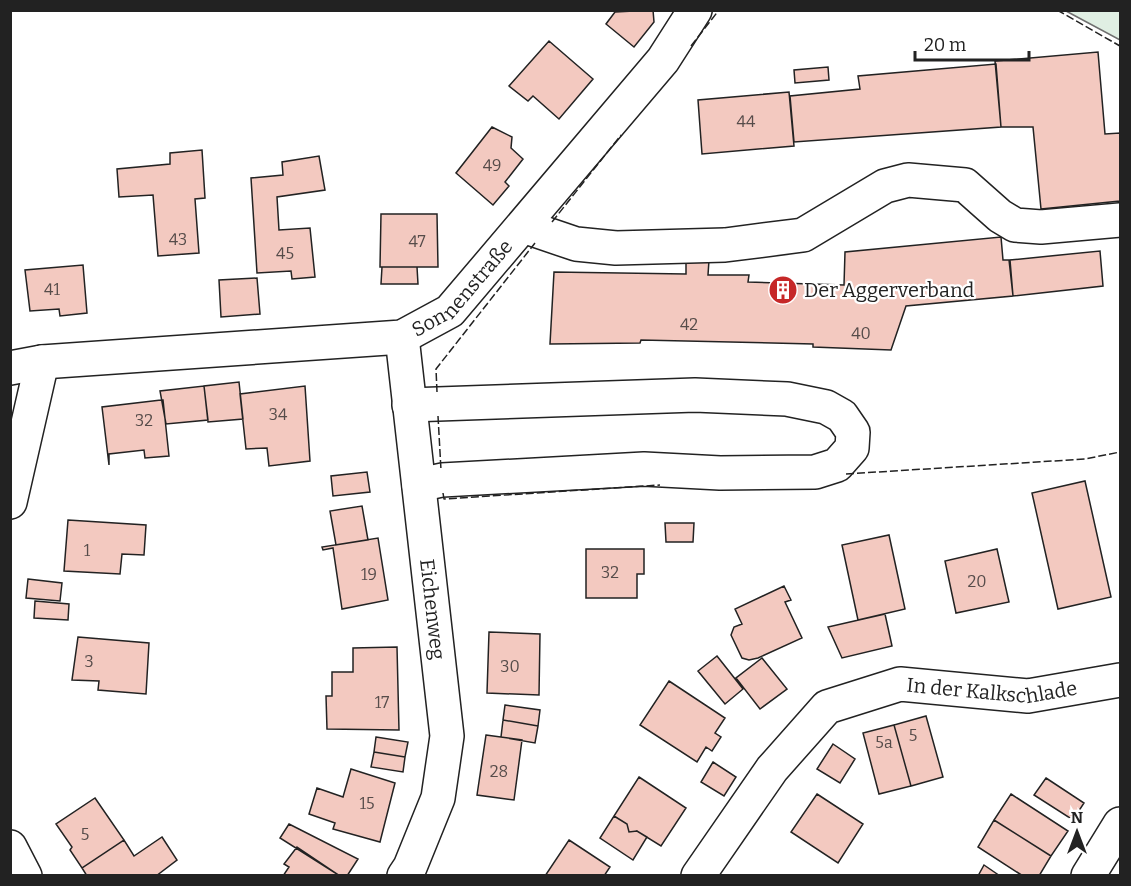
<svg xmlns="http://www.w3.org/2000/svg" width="1131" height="886" font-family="Bitter,serif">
  <rect width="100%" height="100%" fill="#fff"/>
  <!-- green -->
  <path fill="#e0efe3" stroke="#6f6f6f" stroke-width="1.5" d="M 1066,11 L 1120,11 L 1120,40 Z"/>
  <!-- building -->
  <path fill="#f3c9c0" stroke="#222" stroke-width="1.5" d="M 653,10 L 654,22 L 634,47 L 606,24 L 615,12 Z
    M 549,41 L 593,79 L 559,119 L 533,96 L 528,101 L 509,86 Z
    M 1098,52 L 1105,134 L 1120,133 L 1120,201 L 1041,209 L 1033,127 L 1001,127 L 995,61 Z
    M 996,64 L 1001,127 L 794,142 L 790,96 L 860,89 L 858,76 Z
    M 828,67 L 829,80 L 795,83 L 794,70 Z
    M 789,92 L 794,146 L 702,154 L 698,100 Z
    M 492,127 L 512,137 L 511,148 L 523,159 L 505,182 L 509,186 L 493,205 L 456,173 Z
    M 202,150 L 205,198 L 195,199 L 199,253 L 158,256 L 153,195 L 119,197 L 117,169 L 170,164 L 170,153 Z
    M 319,156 L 325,190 L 277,197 L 279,230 L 310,228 L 315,277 L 292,279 L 291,271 L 257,273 L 251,178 L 283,175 L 282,162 Z
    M 381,214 L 437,214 L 438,267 L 380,267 Z
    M 1001,237 L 1003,260 L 1009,260 L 1013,296 L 906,306 L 891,350 L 813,347 L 813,344 L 641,340 L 640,343 L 550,344 L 554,272 L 686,274 L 686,260 L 709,260 L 708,275 L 749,275 L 748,282 L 844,285 L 845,252 Z
    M 1100,251 L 1103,286 L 1013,296 L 1010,260 Z
    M 83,265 L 87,313 L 60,316 L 59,309 L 30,311 L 25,270 Z
    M 382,267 L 417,267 L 418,284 L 381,284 Z
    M 257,278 L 260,314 L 221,317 L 219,280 Z
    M 239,382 L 243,419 L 208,422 L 204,386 Z
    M 204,386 L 208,420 L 166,424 L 160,391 Z
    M 305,386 L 310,461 L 269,466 L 267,448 L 246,449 L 240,394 Z
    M 161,400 L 163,400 L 169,456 L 145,458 L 144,450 L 109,454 L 109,465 L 102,407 Z
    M 367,472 L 370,492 L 333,496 L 331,476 Z
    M 1085,481 L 1111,597 L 1058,609 L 1032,493 Z
    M 362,506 L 368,540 L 336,545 L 330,511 Z
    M 68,520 L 146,525 L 144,555 L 122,554 L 120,574 L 64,571 Z
    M 665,523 L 694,523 L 693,542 L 666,542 Z
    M 889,535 L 905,609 L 858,620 L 842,545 Z
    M 378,538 L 388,600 L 342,609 L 333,548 L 323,550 L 322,547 Z
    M 586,549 L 644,549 L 644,574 L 637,574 L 637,598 L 586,598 Z
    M 997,549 L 1009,602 L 956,613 L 945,561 Z
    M 28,579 L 62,583 L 60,601 L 26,598 Z
    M 784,586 L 791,600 L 785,602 L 802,638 L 758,658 L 749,660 L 742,658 L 731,635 L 734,627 L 742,624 L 735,609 Z
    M 35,601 L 69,604 L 68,620 L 34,618 Z
    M 885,614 L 892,646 L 842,658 L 828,627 Z
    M 489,632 L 540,634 L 539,695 L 487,693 Z
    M 78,637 L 149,643 L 146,694 L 98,690 L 99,681 L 72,680 Z
    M 397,647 L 399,730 L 327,729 L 326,696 L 332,696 L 332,672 L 353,672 L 353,648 Z
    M 717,656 L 743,689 L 725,704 L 698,671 Z
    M 762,658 L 787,689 L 760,709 L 736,678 Z
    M 669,681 L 725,718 L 715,733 L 721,737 L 712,751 L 706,747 L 697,762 L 640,725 Z
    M 505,705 L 540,710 L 538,726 L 503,720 Z
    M 926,716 L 943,777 L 911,786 L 894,725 Z
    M 503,720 L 538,726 L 535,743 L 501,737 Z
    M 894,725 L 911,786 L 879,794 L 863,733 Z
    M 486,735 L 522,740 L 514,800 L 477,795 Z
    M 376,737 L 408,742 L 405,757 L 374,752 Z
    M 833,744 L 855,759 L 840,783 L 817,769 Z
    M 374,752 L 405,757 L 403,772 L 371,767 Z
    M 713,762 L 736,777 L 724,796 L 701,782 Z
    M 351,769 L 395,783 L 380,842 L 333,829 L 335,823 L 309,814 L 317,788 L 343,797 Z
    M 639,777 L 686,808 L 661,846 L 637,831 L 629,832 L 627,824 L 614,816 Z
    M 1046,778 L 1084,803 L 1073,820 L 1034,795 Z
    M 817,794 L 863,824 L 838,863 L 791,832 Z
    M 1011,794 L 1068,831 L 1051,856 L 994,820 Z
    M 95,798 L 124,840 L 82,868 L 70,850 L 72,847 L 56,824 Z
    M 614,816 L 627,824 L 629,832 L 637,831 L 647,837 L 633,860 L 600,838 Z
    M 994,820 L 1051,856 L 1039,876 L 1023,876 L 978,847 Z
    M 289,824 L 358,859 L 347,876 L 340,876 L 280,838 Z
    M 162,837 L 177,860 L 156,876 L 87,876 L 82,868 L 124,840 L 134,856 Z
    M 569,840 L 610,867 L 604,876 L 545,876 Z
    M 297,847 L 340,876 L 283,876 L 289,867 L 284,864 Z
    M 984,865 L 1000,876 L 978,876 Z"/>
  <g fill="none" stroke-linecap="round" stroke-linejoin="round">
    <!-- minor casing -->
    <g stroke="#222" stroke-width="36">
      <g id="minor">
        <path d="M 523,226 L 576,244 L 616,248 L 725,245 L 803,235 L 885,186 L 908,180 L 965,185 L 1000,216 L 1015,225 L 1041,227 L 1120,220"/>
        <path id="s1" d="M 402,337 L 447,736 L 438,798 L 410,867 L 404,876"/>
        <path id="s2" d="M 10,368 L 42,362 L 402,337 L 450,311 L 663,60 L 695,10"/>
        <path d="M 409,405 L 695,395 L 787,399 L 826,407 L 842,416 L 853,432 L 852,448 L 837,465 L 815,472 L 720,473 L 644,469 L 442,480 L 419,485"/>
        <path d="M 10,502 L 42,362"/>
        <path d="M 10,847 L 25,876"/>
        <path id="s3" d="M 698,876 L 772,769 L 827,707 L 900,684 L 1028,696 L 1120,680"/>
        <path d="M 1088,876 L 1120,824"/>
      </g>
    </g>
    <!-- minor -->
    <use href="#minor" stroke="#fff" stroke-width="33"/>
    <!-- fence -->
    <path stroke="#222" stroke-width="1.5" stroke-dasharray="8 3" stroke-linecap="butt" d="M 1057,10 L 1120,46
      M 691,46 L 719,10
      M 552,222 L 621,135
      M 437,392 L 436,369 L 535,243
      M 438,416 L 441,470
      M 846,474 L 1085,459 L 1120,452
      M 443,493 L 444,499 L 660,485"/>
  </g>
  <!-- icons -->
  <defs>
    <g id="building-disc" transform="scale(1.5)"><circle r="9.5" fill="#c62828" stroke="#fff"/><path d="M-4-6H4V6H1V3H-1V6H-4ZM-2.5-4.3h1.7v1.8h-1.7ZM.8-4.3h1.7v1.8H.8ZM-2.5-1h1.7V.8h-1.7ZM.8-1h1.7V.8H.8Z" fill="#fff"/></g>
  </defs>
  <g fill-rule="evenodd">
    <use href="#building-disc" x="783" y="290"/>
  </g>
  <g text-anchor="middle" stroke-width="4.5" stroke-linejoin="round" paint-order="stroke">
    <!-- number labels -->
    <g font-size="16" fill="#564c4a">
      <text x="746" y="127">44</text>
      <text x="492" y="171">49</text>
      <text x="178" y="245">43</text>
      <text x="417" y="247">47</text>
      <text x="285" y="259">45</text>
      <text x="52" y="295">41</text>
      <text x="689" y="330">42</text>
      <text x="861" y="339">40</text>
      <text x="278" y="420">34</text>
      <text x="144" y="426">32</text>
      <text x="87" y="556">1</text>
      <text x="610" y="578">32</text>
      <text x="369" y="580">19</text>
      <text x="977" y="587">20</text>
      <text x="89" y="667">3</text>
      <text x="510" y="672">30</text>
      <text x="382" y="708">17</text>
      <text x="913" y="741">5</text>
      <text x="884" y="748">5a</text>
      <text x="499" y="777">28</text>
      <text x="367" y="809">15</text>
      <text x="85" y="840">5</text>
    </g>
    <!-- street labels -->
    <g font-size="20" fill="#222" stroke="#fff">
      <text dy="7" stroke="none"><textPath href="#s2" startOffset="472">Sonnenstraße</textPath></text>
      <text dy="7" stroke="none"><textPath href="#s1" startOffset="274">Eichenweg</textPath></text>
      <text dy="7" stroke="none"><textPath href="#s3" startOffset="382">In der Kalkschlade</textPath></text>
    </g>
    <!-- poi labels -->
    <g font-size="20" fill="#222" stroke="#fff" text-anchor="start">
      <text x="804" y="297">Der Aggerverband</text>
    </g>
  </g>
  <!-- border -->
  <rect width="1131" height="886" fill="none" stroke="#222222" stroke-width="24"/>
  <!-- north arrow -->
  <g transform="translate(1077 832)" stroke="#ffffff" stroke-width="4.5" paint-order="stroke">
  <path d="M0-4.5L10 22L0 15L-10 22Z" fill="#222222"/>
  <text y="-9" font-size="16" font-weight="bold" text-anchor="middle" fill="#222222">N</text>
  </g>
  <!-- scale -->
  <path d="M915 51v9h114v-9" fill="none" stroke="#222222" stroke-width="3"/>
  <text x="924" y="51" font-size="18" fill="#222222" stroke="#ffffff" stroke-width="4.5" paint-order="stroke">20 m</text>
</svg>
